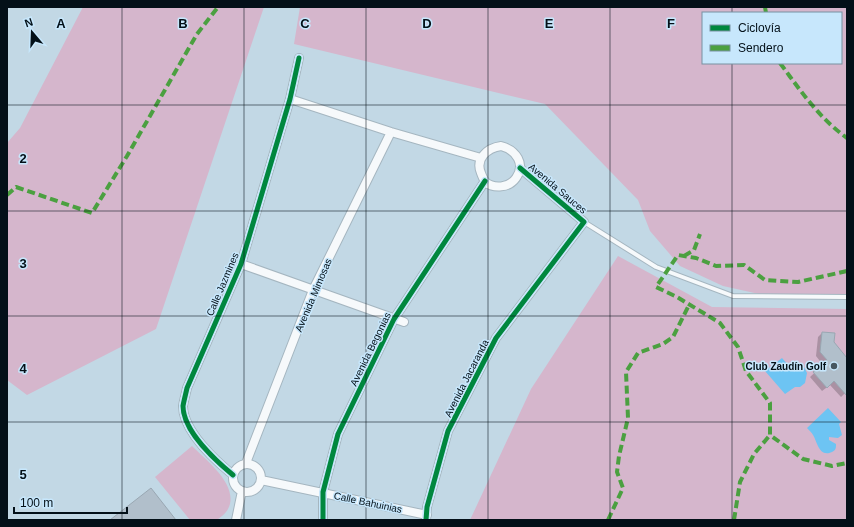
<svg xmlns="http://www.w3.org/2000/svg" width="854" height="527" font-family="Helvetica,sans-serif">
  <rect width="100%" height="100%" fill="#c2d8e5"/>
  <!-- green -->
  <path fill="#d5b6cc" fill-rule="evenodd" d="M 83,7 L 264,7 L 156,329 L 27,395 L 7,380 L 7,143 L 20,128 Z
    M 300,7 L 847,7 L 847,295 L 759,294 L 723,286 L 680,266 L 650,231 L 638,200 L 545,104 L 294,44 ZM 703,13 L 841,13 L 841,63 L 703,63 Z
    M 618,256 L 712,307 L 847,309 L 847,520 L 470,520 L 531,389 Z
    M 192,446 C 207,461 240,486 228,509 C 226,513 221,517 217,520 L 190,520 L 155,477 Z"/>
  <!-- water -->
  <path fill="#6dc4f3" d="M 782,358 L 789,366 L 795,365 L 804,367 L 807,373 L 805,383 L 800,387 L 795,387 L 785,394 L 765,371 Z
    M 828,408 L 841,422 L 839,424 L 842,435 L 838,438 L 829,437 L 829,440 L 836,444 C 836,448 836,450 832,452 C 819,458 817,441 813,435 C 812,433 809,430 807,428 Z"/>
  <!-- shadow -->
  <path fill="#0003" d="M 822,333 L 834,334 L 833,343 L 847,360 L 847,391 L 841,397 L 830,385 L 822,391 L 810,377 L 823,365 L 816,356 L 818,337 Z"/>
  <!-- building -->
  <path fill="#b1bfcb" stroke="#99a7b2" d="M 822,332 L 835,333 L 834,342 L 847,358 L 847,396 L 834,381 L 827,388 L 813,372 L 827,360 L 820,352 Z
    M 151,488 L 176,520 L 110,520 Z"/>
  <g fill="none" stroke-linecap="round" stroke-linejoin="round">
    <!-- lane casing -->
    <g stroke="#a5b6c0" stroke-width="6">
      <path id="lane" d="M 584,222 L 656,267 L 733,296 L 847,297"/>
    </g>
    <!-- street casing -->
    <g stroke="#a5b6c0" stroke-width="10">
      <path id="street" d="M 290,99 L 391,132 L 481,158
        M 501,146 C 516,150 526,164 516,178 C 509,188 494,189 485,182 C 484,180 482,176 481,173 C 475,159 487,148 501,146 Z
        M 241,264 L 404,322
        M 246,463 L 313,290 L 391,132
        M233 478a14 14 0 1 1 28 0a14 14 0 1 1-28 0Z
        M 233,475 C 216,461 183,431 183,406 C 184,400 186,393 187,388 L 241,264 L 290,99 L 299,58
        M 261,480 L 427,515
        M 236,520 L 242,491
        M 323,520 L 323,492 L 338,434 L 394,319 L 485,181
        M 426,520 L 427,507 L 448,431 L 496,338 L 584,222 L 520,168"/>
    </g>
    <!-- lane -->
    <use href="#lane" stroke="#f6f9fb" stroke-width="4"/>
    <!-- street -->
    <use href="#street" stroke="#f6f9fb" stroke-width="8"/>
    <!-- quiet -->
    <path stroke="#4ba040" stroke-width="4" stroke-dasharray="8 4" stroke-linecap="butt" d="M 765,7 L 766,13
      M 780,63 C 800,90 819,118 847,138
      M 7,195 L 16,187 L 92,213 L 127,156 L 197,34 L 218,7
      M 684,256 L 694,250 L 700,234
      M 847,271 L 798,282 L 765,280 L 744,265 L 716,266 L 696,258 L 678,255 L 656,287 L 677,297 L 720,323 L 738,347 L 746,371 L 770,403 L 770,435 L 803,459 L 832,466 L 847,463
      M 608,520 L 623,488 L 617,472 L 619,456 L 628,418 L 626,372 L 638,353 L 663,344 L 673,337 L 689,305
      M 734,520 L 740,482 L 754,454 L 770,435"/>
    <!-- cycleway casing -->
    <g stroke="#c7e7fc" stroke-width="8">
      <path id="cycleway" d="M 233,475 C 216,461 183,431 183,406 C 184,400 186,393 187,388 L 241,264 L 290,99 L 299,58
        M 323,520 L 323,492 L 338,434 L 394,319 L 485,181
        M 426,520 L 427,507 L 448,431 L 496,338 L 584,222 L 520,168"/>
    </g>
    <!-- cycleway -->
    <use href="#cycleway" stroke="#00873e" stroke-width="5"/>
  </g>
  <!-- grid -->
  <path fill="none" stroke="#031018" stroke-width="1" stroke-opacity="0.55" d="M 122,7 L 122,520M 244,7 L 244,520M 366,7 L 366,520M 488,7 L 488,520M 610,7 L 610,520M 732,7 L 732,13M 732,63 L 732,520M 7,105 L 847,105M 7,211 L 847,211M 7,316 L 847,316M 7,422 L 847,422"/>
  <!-- markers -->
  <circle fill="#465660" stroke="#c7e7fc" stroke-width="1.5" cx="834" cy="366" r="4"/>
  <g text-anchor="middle" stroke-width="3" stroke-linejoin="round" paint-order="stroke">
    <!-- street labels -->
    <g font-size="10" fill="#031018" stroke="#c7e7fc">
      <text transform="translate(558 188) rotate(40)" y="4">Avenida Sauces</text>
      <text transform="translate(222 284) rotate(-67)" y="4">Calle Jazmines</text>
      <text transform="translate(313 295) rotate(-67)" y="4">Avenida Mimosas</text>
      <text transform="translate(370 349) rotate(-64)" y="4">Avenida Begonias</text>
      <text transform="translate(466 378) rotate(-63)" y="4">Avenida Jacaranda</text>
      <text transform="translate(368 502) rotate(12)" y="4">Calle Bahuinias</text>
    </g>
    <!-- poi labels -->
    <g font-size="10" font-weight="bold" fill="#031018" stroke="#c7e7fc" text-anchor="end">
      <text x="826" y="370">Club Zaudín Golf</text>
    </g>
  </g>
  <g font-size="13" text-anchor="middle" font-weight="bold" fill="#031018" stroke="#c7e7fc" stroke-width="3" stroke-linejoin="round" paint-order="stroke">
    <text x="61" y="28">A</text>
    <text x="183" y="28">B</text>
    <text x="305" y="28">C</text>
    <text x="427" y="28">D</text>
    <text x="549" y="28">E</text>
    <text x="671" y="28">F</text>
    <text x="23" y="163">2</text>
    <text x="23" y="268">3</text>
    <text x="23" y="373">4</text>
    <text x="23" y="479">5</text>
  </g>
  <!-- border -->
  <rect width="854" height="527" fill="none" stroke="#031018" stroke-width="16"/>
  <!-- legend -->
  <rect x="702" y="12" width="140" height="52" fill="#c7e7fc" stroke="#7991a1"/>
  <rect x="710" y="25" width="20" height="6" fill="#00873e" stroke="#7991a1"/>
  <text x="738" y="32" font-size="12" fill="#031018">Ciclovía</text>
  <rect x="710" y="45" width="20" height="6" fill="#4ba040" stroke="#7991a1"/>
  <text x="738" y="52" font-size="12" fill="#031018">Sendero</text>
  <!-- north arrow -->
  <g transform="translate(32 32) rotate(341)" stroke="#c7e7fc" stroke-width="3" paint-order="stroke">
  <path d="M0-3L7 15L0 10L-7 15Z" fill="#031018"/>
  <text y="-6" font-size="11" font-weight="bold" text-anchor="middle" fill="#031018">N</text>
  </g>
  <!-- scale -->
  <path d="M14 507v6h113v-6" fill="none" stroke="#031018" stroke-width="2"/>
  <text x="20" y="507" font-size="12" fill="#031018" stroke="#c7e7fc" stroke-width="3" paint-order="stroke">100 m</text>
</svg>
